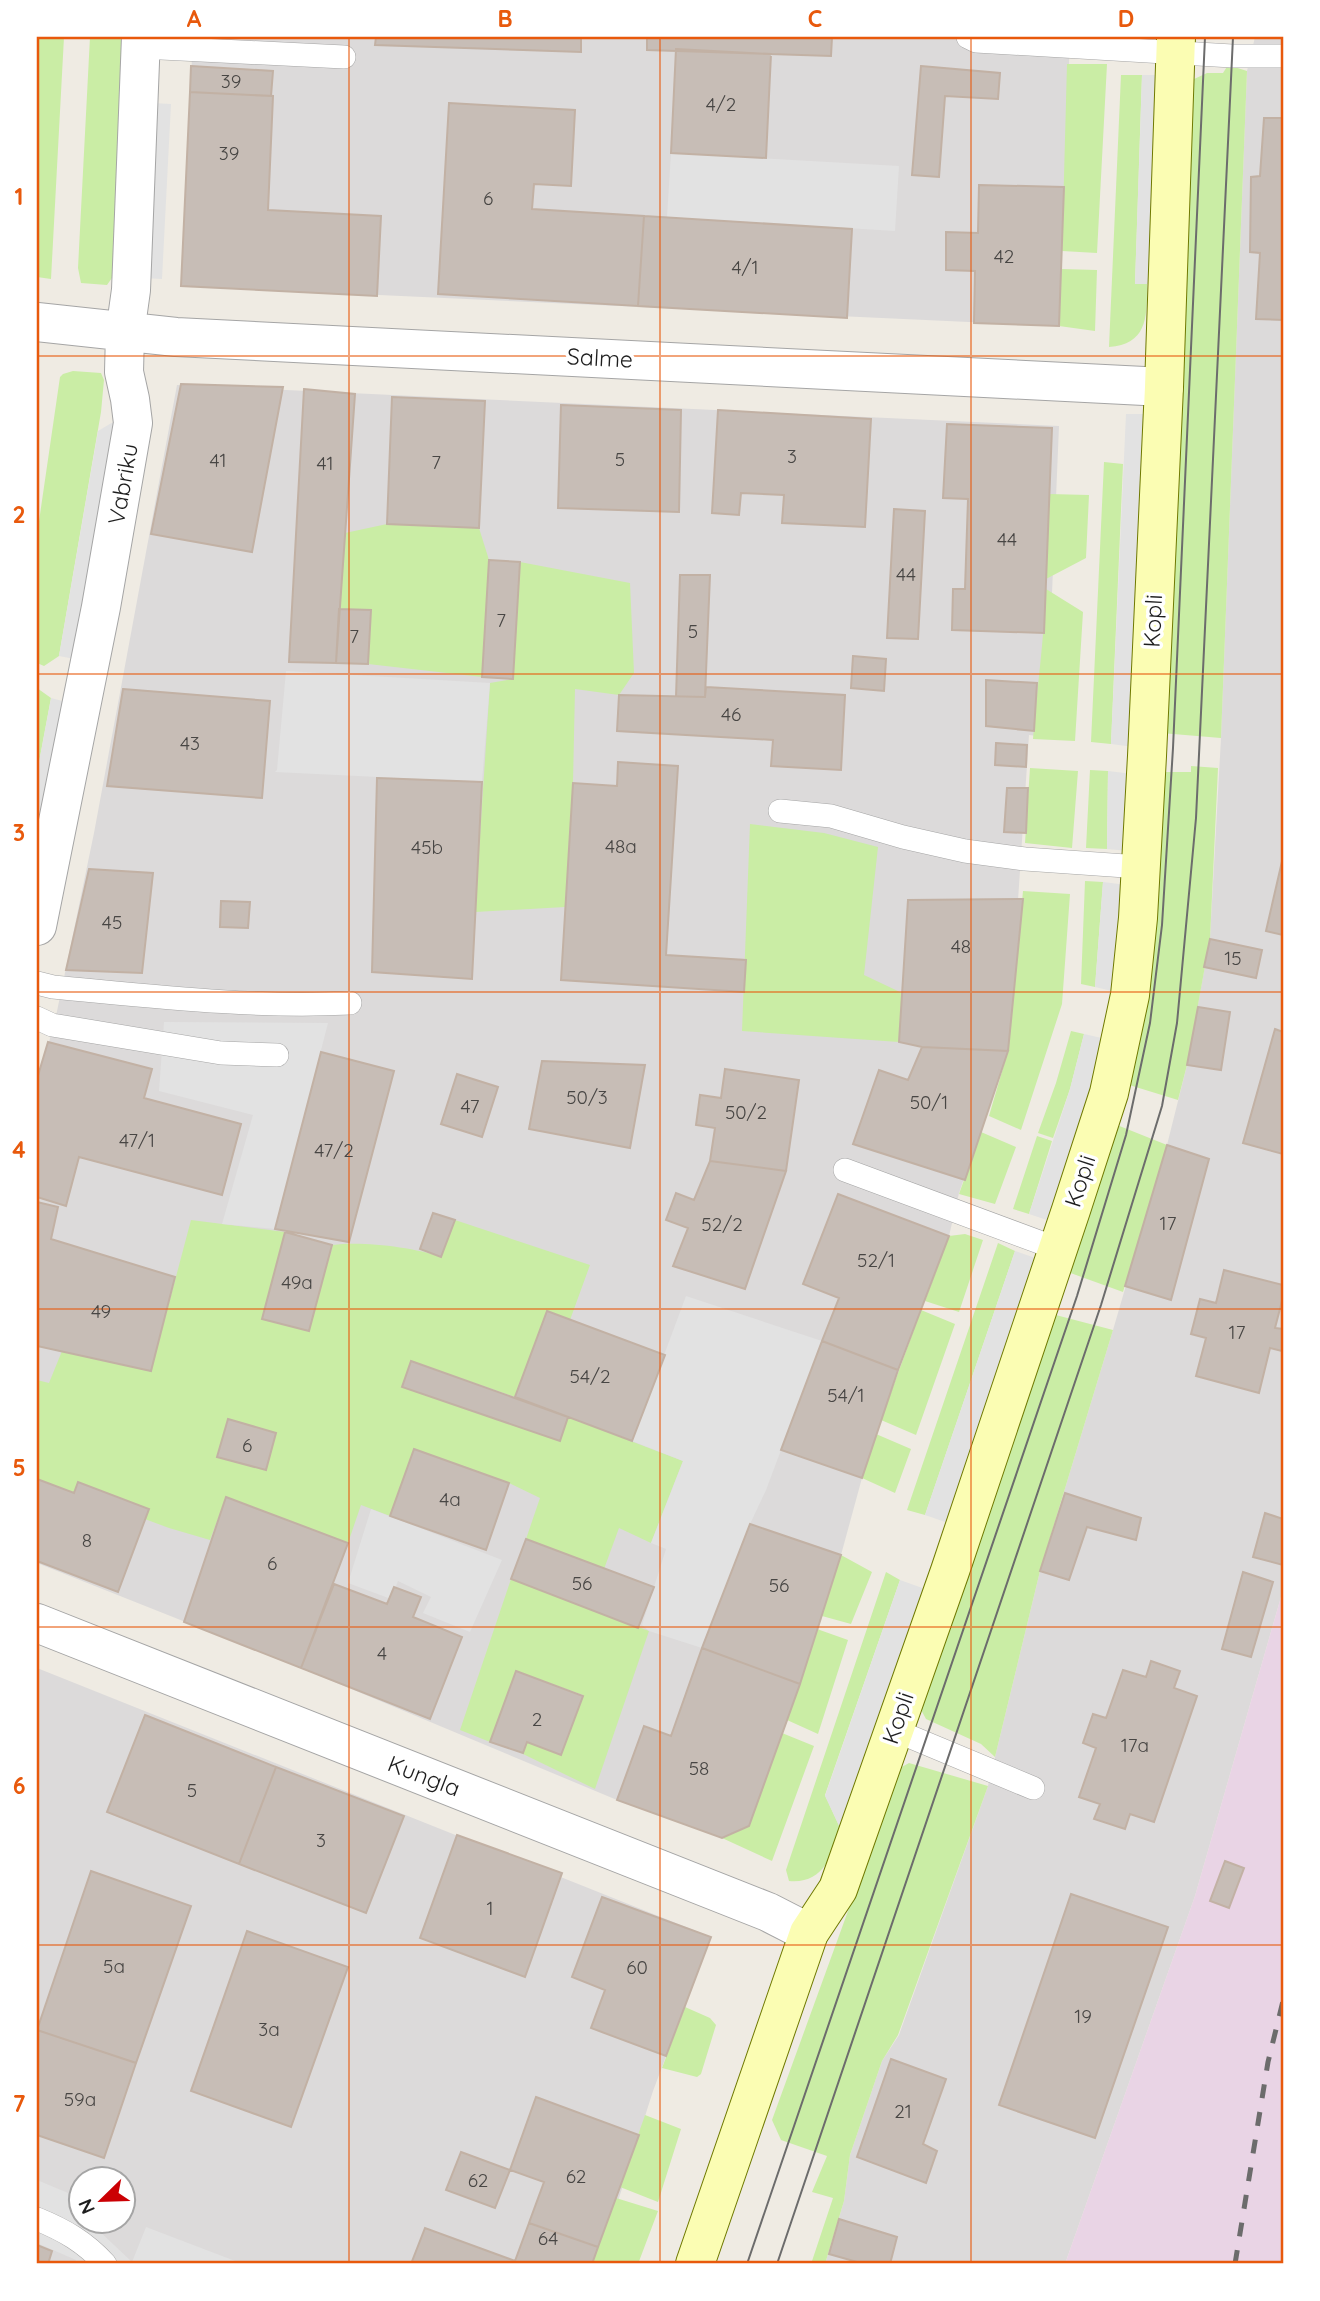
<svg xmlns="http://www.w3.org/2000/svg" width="1320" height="2301" font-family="Quicksand,sans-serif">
  <rect width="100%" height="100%" fill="#efebe3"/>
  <!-- residential -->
  <path fill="#dcdada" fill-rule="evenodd" d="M 193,37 L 1070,37 L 1059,326 L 181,286 Z
    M 1255,37 L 1283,37 L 1283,1590 L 1195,1896 L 1065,2264 L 825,2264 L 844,2201 L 850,2155 L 882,2061 L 899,2035 L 988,1786 L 1040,1571 L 1113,1330 L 1167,1145 L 1187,1065 L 1210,938 L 1221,738 L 1247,71 Z
    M 177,385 L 1059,426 L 1046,737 L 1029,735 L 1008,1051 L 959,1193 L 949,1236 L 898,1370 L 862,1478 L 841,1555 L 749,1826 L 722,1838 L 617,1800 L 301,1668 L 37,1563 L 37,1087 L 56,1016 L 94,833 Z
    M 37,1668 L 711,1937 L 653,2091 L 598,2264 L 37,2264 ZM 80,2178 L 122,2178 L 122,2220 L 80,2220 Z"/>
  <!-- industrial -->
  <path fill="#e9d4e5" d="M 1283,1590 L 1283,2264 L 1065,2264 L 1195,1896 Z"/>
  <!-- grass -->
  <path fill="#caeda5" d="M 37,37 L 64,37 L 51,279 L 37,277 Z
    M 90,37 L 127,37 L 114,275 L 107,285 L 81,283 L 78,268 Z
    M 1067,64 L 1107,64 L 1097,253 L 1062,251 Z
    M 1228,65 L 1247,71 L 1221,738 L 1161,733 L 1192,80 L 1207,73 L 1223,73 Z
    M 1121,75 L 1142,75 L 1135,284 L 1147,284 C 1147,316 1148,344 1109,347 Z
    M 1061,269 L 1097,270 L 1095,331 L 1059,326 Z
    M 73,371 L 101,373 L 104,380 L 101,412 L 59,656 L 44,666 L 37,663 L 37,535 L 60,377 L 63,374 Z
    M 1104,462 L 1123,464 L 1111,744 L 1091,742 Z
    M 1049,494 L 1089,495 L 1086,558 L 1046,579 Z
    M 387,524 L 479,528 L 489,560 L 482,677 L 368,664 L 371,610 L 340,609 L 345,533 Z
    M 520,562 L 630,583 L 634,673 L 619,695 L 575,689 L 573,783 L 565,907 L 475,912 L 490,683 L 513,679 Z
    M 1046,589 L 1083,612 L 1075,741 L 1033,739 C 1037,688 1044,639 1046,589 Z
    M 37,688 L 51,698 L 37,773 Z
    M 1191,766 L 1218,768 L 1210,939 L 1187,1065 L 1178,1100 L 1126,1084 L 1161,772 L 1191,772 Z
    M 1030,768 L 1078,771 L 1072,848 L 1025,843 Z
    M 1090,770 L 1108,771 L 1107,849 L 1086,848 Z
    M 750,824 L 824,833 L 878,847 L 864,975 L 902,993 L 899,1042 L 742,1031 Z
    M 1085,881 L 1103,882 L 1095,987 L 1081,984 Z
    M 1023,891 L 1070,894 L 1062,1004 L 1021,1130 L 989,1116 L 1008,1051 Z
    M 1071,1031 L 1084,1034 L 1070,1089 L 1053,1138 L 1038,1133 L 1056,1083 Z
    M 1112,1123 L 1167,1145 L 1123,1292 L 1065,1271 Z
    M 981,1132 L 1016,1147 L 995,1204 L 959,1194 Z
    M 1037,1136 L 1052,1141 L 1029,1214 L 1013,1209 Z
    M 191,1220 L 285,1232 L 262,1318 L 308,1331 L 333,1245 C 361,1241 413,1247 441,1257 L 455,1220 L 590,1265 L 570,1320 L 547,1311 L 515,1397 L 411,1361 L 402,1387 L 560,1441 L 568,1417 L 683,1461 L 651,1543 L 619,1528 L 604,1569 L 526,1539 L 540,1498 L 509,1483 L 414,1449 L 390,1516 L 361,1505 L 348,1543 L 226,1497 L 210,1540 L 169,1528 L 37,1479 L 37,1380 L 49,1383 L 62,1351 L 151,1371 Z
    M 965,1234 L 983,1240 L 959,1312 L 925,1301 L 949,1236 Z
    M 998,1243 L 1015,1251 L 925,1515 L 907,1510 Z
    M 921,1310 L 955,1324 L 916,1435 L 881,1420 Z
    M 1052,1314 L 1113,1330 L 1040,1571 L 995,1757 L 981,1744 L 926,1719 L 920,1708 Z
    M 876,1434 L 911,1449 L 895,1493 L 862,1478 Z
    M 841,1555 L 872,1572 L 851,1624 L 822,1616 Z
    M 886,1572 L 900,1580 L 825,1795 L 841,1830 C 831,1857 823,1884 789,1881 L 786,1870 Z
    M 511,1579 L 649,1631 L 595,1789 L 521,1753 L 527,1742 L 561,1755 L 583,1695 L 516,1671 L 490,1742 L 460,1730 Z
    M 817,1629 L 848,1640 L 818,1734 L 787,1720 Z
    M 782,1733 L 814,1746 L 772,1861 L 722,1838 Z
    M 909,1763 L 988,1786 L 898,2035 L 882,2061 L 850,2155 L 844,2201 L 825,2264 L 811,2264 L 833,2198 L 812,2192 L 827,2156 L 781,2140 L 772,2120 L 900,1768 Z
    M 685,2007 L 710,2018 L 716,2025 L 701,2074 L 697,2077 L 662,2068 Z
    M 645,2115 L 681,2129 L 658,2202 L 620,2187 Z
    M 616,2198 L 658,2211 L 638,2264 L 592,2264 Z"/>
  <!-- parking -->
  <path fill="#e2e2e2" d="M 1142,75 L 1160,75 L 1154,284 L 1135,284 Z
    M 152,103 L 171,104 L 162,279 L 143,278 Z
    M 671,153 L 899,166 L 895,231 L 667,217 Z
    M 1126,414 L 1151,414 L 1134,747 L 1111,744 Z
    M 120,418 L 80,660 L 59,656 L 98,431 Z
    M 286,671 L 490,683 L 482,782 L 275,772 L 277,770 Z
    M 51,698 L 74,704 L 37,883 L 37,773 Z
    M 1108,771 L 1133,774 L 1129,851 L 1107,849 Z
    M 1103,882 L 1127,885 L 1116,992 L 1095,987 Z
    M 164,1022 L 328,1023 L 275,1229 L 222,1224 L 253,1115 L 159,1091 Z
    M 1084,1034 L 1106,1039 L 1053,1222 L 1029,1214 L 1070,1089 Z
    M 1015,1251 L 1041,1260 L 951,1524 L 925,1515 Z
    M 686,1296 L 822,1341 L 766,1490 L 750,1524 L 702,1648 L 649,1631 L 642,1625 L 666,1549 L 651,1543 L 683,1461 L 632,1441 Z
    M 371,1509 L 502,1560 L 470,1632 L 423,1613 L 431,1597 L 398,1581 L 391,1599 L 348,1583 Z
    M 900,1580 L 928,1590 L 841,1830 L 825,1796 Z
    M 37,2180 L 80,2198 L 80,2220 L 99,2221 L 96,2228 L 132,2262 L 146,2227 L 243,2264 L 75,2264 L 76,2260 L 37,2243 Z"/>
  <!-- building -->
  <path fill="#c7bdb6" stroke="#c2b1a4" stroke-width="2" d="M 376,37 L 581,37 L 581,52 L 375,45 Z
    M 647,37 L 832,37 L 831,56 L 647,50 Z
    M 676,49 L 771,54 L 766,158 L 671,153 Z
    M 191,66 L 273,71 L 271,96 L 190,92 Z
    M 921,66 L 1000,73 L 998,99 L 945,96 L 939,177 L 912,175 Z
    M 190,92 L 273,96 L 268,210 L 381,216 L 377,296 L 181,286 Z
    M 449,103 L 575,110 L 571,186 L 534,184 L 532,209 L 644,216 L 638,306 L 438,294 Z
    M 1264,118 L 1283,118 L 1283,320 L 1256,319 L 1260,253 L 1250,252 L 1251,177 L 1260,176 Z
    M 979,185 L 1064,187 L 1059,326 L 974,323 L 975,271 L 946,270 L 946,232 L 978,233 Z
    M 644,216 L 852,229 L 847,318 L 638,306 Z
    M 181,384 L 283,387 L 252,552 L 151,534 Z
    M 304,389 L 355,394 L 336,663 L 289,662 Z
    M 392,397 L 485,401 L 479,528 L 387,524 Z
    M 561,405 L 681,410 L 679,512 L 558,508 Z
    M 718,410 L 871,419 L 865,527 L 782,523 L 784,495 L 741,493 L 739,515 L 712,513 Z
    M 947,424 L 1052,428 L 1044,633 L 952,630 L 953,589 L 965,589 L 968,499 L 943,498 Z
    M 894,509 L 925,511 L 918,639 L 887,638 Z
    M 489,560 L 520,562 L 513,679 L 482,677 Z
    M 680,575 L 710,575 L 705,697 L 676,697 Z
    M 339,609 L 371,610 L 368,664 L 336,663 Z
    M 853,656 L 886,659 L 884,691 L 851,688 Z
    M 986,680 L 1037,683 L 1034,731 L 986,726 Z
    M 706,687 L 845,695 L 841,770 L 771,766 L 773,740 L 617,731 L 619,695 L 705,697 Z
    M 123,689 L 270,701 L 262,798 L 107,786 Z
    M 996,743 L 1027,745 L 1026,767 L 995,765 Z
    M 618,762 L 678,766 L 666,955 L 746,960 L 744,992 L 561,980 L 573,783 L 617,786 Z
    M 377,778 L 482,782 L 472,979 L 372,972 Z
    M 1007,788 L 1028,788 L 1026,833 L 1004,832 Z
    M 1283,857 L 1283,935 L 1266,931 Z
    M 89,869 L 153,873 L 142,973 L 66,970 Z
    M 1023,899 L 1008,1051 L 922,1047 L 899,1042 L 908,900 Z
    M 221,901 L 250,902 L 248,928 L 220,927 Z
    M 1210,939 L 1262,950 L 1256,978 L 1204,967 Z
    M 1198,1007 L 1230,1012 L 1221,1070 L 1187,1065 Z
    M 1275,1029 L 1283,1032 L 1283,1154 L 1243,1143 Z
    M 48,1042 L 152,1069 L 144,1098 L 241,1124 L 222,1195 L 79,1157 L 66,1206 L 37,1197 L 37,1079 Z
    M 922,1047 L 1008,1051 L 965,1180 L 853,1144 L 879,1070 L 908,1080 Z
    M 321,1052 L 394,1071 L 349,1242 L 275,1229 Z
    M 542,1061 L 645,1065 L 630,1148 L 529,1129 Z
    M 725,1069 L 799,1080 L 786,1171 L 710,1161 L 715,1128 L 696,1125 L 700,1095 L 721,1098 Z
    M 457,1074 L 498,1087 L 482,1137 L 441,1124 Z
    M 1167,1145 L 1209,1159 L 1171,1300 L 1125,1286 Z
    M 710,1161 L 786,1171 L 745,1289 L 673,1266 L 688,1228 L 666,1220 L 676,1193 L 694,1200 Z
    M 838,1194 L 949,1236 L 898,1370 L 822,1341 L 839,1298 L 803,1284 Z
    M 37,1202 L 58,1207 L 51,1239 L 175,1277 L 151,1371 L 37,1346 Z
    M 433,1213 L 455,1220 L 441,1257 L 420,1249 Z
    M 285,1232 L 332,1245 L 309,1331 L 262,1319 Z
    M 1224,1270 L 1283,1285 L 1283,1297 L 1275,1328 L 1283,1329 L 1283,1345 L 1282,1351 L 1270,1348 L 1259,1393 L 1196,1376 L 1206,1338 L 1191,1334 L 1200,1299 L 1216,1303 Z
    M 547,1311 L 665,1355 L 632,1441 L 515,1397 Z
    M 822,1341 L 898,1370 L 862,1478 L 781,1450 Z
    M 411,1361 L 568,1417 L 560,1441 L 402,1387 Z
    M 228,1419 L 276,1433 L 266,1470 L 217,1457 Z
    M 414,1449 L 509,1483 L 486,1550 L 390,1516 Z
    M 37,1479 L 74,1493 L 78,1482 L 149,1509 L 118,1592 L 37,1561 Z
    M 1065,1493 L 1141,1518 L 1136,1540 L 1087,1527 L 1069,1580 L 1040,1571 Z
    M 226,1497 L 348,1543 L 301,1668 L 184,1622 Z
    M 1265,1513 L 1283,1519 L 1283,1565 L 1253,1557 Z
    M 750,1524 L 841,1555 L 800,1684 L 702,1648 Z
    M 526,1539 L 654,1587 L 638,1628 L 511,1579 Z
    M 1243,1572 L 1273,1582 L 1251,1657 L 1222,1649 Z
    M 334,1584 L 387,1604 L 394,1587 L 421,1597 L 413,1617 L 462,1637 L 430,1719 L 301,1668 Z
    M 702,1648 L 800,1684 L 749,1826 L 722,1838 L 617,1800 L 644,1726 L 671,1736 Z
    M 1151,1661 L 1180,1671 L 1174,1688 L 1197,1696 L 1154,1822 L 1130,1814 L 1125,1829 L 1094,1819 L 1100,1804 L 1079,1797 L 1096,1748 L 1083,1743 L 1093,1714 L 1106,1718 L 1123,1670 L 1146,1677 Z
    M 516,1671 L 583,1696 L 561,1755 L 527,1742 L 523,1753 L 490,1742 Z
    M 145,1715 L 276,1767 L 239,1864 L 107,1812 Z
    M 276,1767 L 404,1816 L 366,1913 L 239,1864 Z
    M 457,1835 L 562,1873 L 525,1977 L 420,1938 Z
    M 1225,1861 L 1244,1868 L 1229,1908 L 1210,1901 Z
    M 91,1871 L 191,1906 L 136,2063 L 37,2030 Z
    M 1071,1894 L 1168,1927 L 1095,2138 L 999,2105 Z
    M 602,1897 L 711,1937 L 666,2056 L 591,2028 L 605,1990 L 572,1977 Z
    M 247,1931 L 348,1967 L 291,2127 L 191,2091 Z
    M 37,2030 L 136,2063 L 104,2158 L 37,2135 Z
    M 891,2059 L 946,2079 L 923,2144 L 937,2151 L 926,2183 L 857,2157 Z
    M 536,2097 L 639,2135 L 598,2247 L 529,2223 L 544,2182 L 510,2170 Z
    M 461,2152 L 510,2170 L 495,2208 L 446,2190 Z
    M 839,2219 L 897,2237 L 890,2264 L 864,2264 L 829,2254 Z
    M 529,2223 L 598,2247 L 592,2264 L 411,2264 L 425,2228 L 515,2261 Z
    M 37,2245 L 52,2251 L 48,2264 L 37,2264 Z"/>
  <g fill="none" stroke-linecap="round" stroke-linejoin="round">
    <!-- lane casing -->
    <g stroke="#a5a5a5" stroke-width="24">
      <path id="lane" d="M 968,37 L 976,41 L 1232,56 L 1283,56
        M 141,47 L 344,57
        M 780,811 L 831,816 L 903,837 L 965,851 L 1025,859 L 1140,867
        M 37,983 L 53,987 C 151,996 251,1008 350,1003
        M 37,1018 L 52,1025 L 221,1053 L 277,1055
        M 845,1170 L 1058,1249
        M 894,1730 L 1033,1788
        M 37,2219 C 64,2230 85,2242 105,2264"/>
    </g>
    <!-- street casing -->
    <g stroke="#a5a5a5" stroke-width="40">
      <path id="street" d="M 37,322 L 176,337 L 1164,387
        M 37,926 L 101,607 L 133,423 L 130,399 L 124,372 L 125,333 L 131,290 L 141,37
        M 37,1623 L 768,1912 L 809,1933"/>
    </g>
    <!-- secondary casing -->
    <g stroke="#6f7900" stroke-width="40">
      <path id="secondary" d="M 695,2264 L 809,1933 L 838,1889 L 950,1571 L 1071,1210 L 1109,1093 L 1130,995 L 1138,918 L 1147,756 L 1164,387 L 1176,37"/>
    </g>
    <!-- lane -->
    <use href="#lane" stroke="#fff" stroke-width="23"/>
    <!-- street -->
    <use href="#street" stroke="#fff" stroke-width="38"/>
    <!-- secondary -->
    <use href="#secondary" stroke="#fbfdb3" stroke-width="38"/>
    <!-- tram -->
    <path stroke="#6c6c6c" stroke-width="2" d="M 747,2264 L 1077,1296 L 1126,1135 L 1150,1023 L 1162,925 L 1173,748 L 1205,37
      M 777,2264 L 1101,1305 L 1162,1106 L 1177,1023 L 1196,818 L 1233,37"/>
    <!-- rail -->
    <path stroke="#6c6c6c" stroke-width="5" stroke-dasharray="14 14" stroke-linecap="butt" d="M 1235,2264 L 1268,2062 L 1283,2001"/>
  </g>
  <!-- grid -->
  <path fill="none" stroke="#e8590c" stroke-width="2" stroke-opacity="0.55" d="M 349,37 L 349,2264M 660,37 L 660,2264M 971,37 L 971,2264M 37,356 L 1283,356M 37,674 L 1283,674M 37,992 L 1283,992M 37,1309 L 1283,1309M 37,1627 L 1283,1627M 37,1945 L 1283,1945"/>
  <g text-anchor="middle" stroke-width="7" stroke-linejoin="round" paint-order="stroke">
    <!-- number labels -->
    <g font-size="19" fill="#484644">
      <text x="231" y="88">39</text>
      <text x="721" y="111">4/2</text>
      <text x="229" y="160">39</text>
      <text x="488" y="205">6</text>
      <text x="1004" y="263">42</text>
      <text x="745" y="274">4/1</text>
      <text x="792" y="463">3</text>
      <text x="620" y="466">5</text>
      <text x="218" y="467">41</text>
      <text x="436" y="469">7</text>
      <text x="325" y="470">41</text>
      <text x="1007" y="546">44</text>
      <text x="906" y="581">44</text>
      <text x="501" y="627">7</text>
      <text x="693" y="638">5</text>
      <text x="354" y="643">7</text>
      <text x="731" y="721">46</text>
      <text x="190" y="750">43</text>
      <text x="621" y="853">48a</text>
      <text x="427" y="854">45b</text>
      <text x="112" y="929">45</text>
      <text x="961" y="953">48</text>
      <text x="1233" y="965">15</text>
      <text x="587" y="1104">50/3</text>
      <text x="929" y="1109">50/1</text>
      <text x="470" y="1113">47</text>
      <text x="746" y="1119">50/2</text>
      <text x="137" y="1147">47/1</text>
      <text x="334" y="1157">47/2</text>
      <text x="1168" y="1230">17</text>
      <text x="722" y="1231">52/2</text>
      <text x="876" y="1267">52/1</text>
      <text x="297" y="1289">49a</text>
      <text x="101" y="1318">49</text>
      <text x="1237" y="1339">17</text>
      <text x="590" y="1383">54/2</text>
      <text x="846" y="1402">54/1</text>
      <text x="247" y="1452">6</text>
      <text x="450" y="1506">4a</text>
      <text x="87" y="1547">8</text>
      <text x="272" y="1570">6</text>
      <text x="582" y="1590">56</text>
      <text x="779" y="1592">56</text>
      <text x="382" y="1660">4</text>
      <text x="537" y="1726">2</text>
      <text x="1135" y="1752">17a</text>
      <text x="699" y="1775">58</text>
      <text x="192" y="1797">5</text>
      <text x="321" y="1847">3</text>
      <text x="490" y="1915">1</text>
      <text x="114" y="1973">5a</text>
      <text x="637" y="1974">60</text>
      <text x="1083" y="2023">19</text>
      <text x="269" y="2036">3a</text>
      <text x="80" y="2106">59a</text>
      <text x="903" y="2118">21</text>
      <text x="576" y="2183">62</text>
      <text x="478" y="2187">62</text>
      <text x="548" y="2245">64</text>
    </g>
    <!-- street labels -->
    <g font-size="23" fill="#1e1e1e" stroke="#fff">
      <text transform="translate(600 358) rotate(3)" y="8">Salme</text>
      <text transform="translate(123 484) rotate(-80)" y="8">Vabriku</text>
      <text transform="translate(1153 621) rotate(-87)" y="8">Kopli</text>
      <text transform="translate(1080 1181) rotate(-72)" y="8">Kopli</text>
      <text transform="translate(898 1718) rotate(-71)" y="8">Kopli</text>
      <text transform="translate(424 1776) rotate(21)" y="8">Kungla</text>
    </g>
  </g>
  <!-- border -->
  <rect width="1320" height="2301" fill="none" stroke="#ffffff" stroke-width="77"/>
  <!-- north arrow -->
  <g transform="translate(102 2200) rotate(247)"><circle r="33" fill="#ffffff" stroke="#a5a5a5" stroke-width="2"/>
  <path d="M0-5L12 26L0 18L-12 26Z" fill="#cb0004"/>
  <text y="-10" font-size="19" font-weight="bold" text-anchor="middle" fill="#1e1e1e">N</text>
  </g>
  <rect x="38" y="38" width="1244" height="2224" fill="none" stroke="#e8590c" stroke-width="2.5"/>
  <g font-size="23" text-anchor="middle" font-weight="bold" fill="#e8590c">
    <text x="194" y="27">A</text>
    <text x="505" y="27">B</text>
    <text x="815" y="27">C</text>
    <text x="1126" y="27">D</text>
    <text x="19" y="205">1</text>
    <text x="19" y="523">2</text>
    <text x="19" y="841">3</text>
    <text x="19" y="1158">4</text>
    <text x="19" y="1476">5</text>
    <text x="19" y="1794">6</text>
    <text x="19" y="2112">7</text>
  </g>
</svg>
